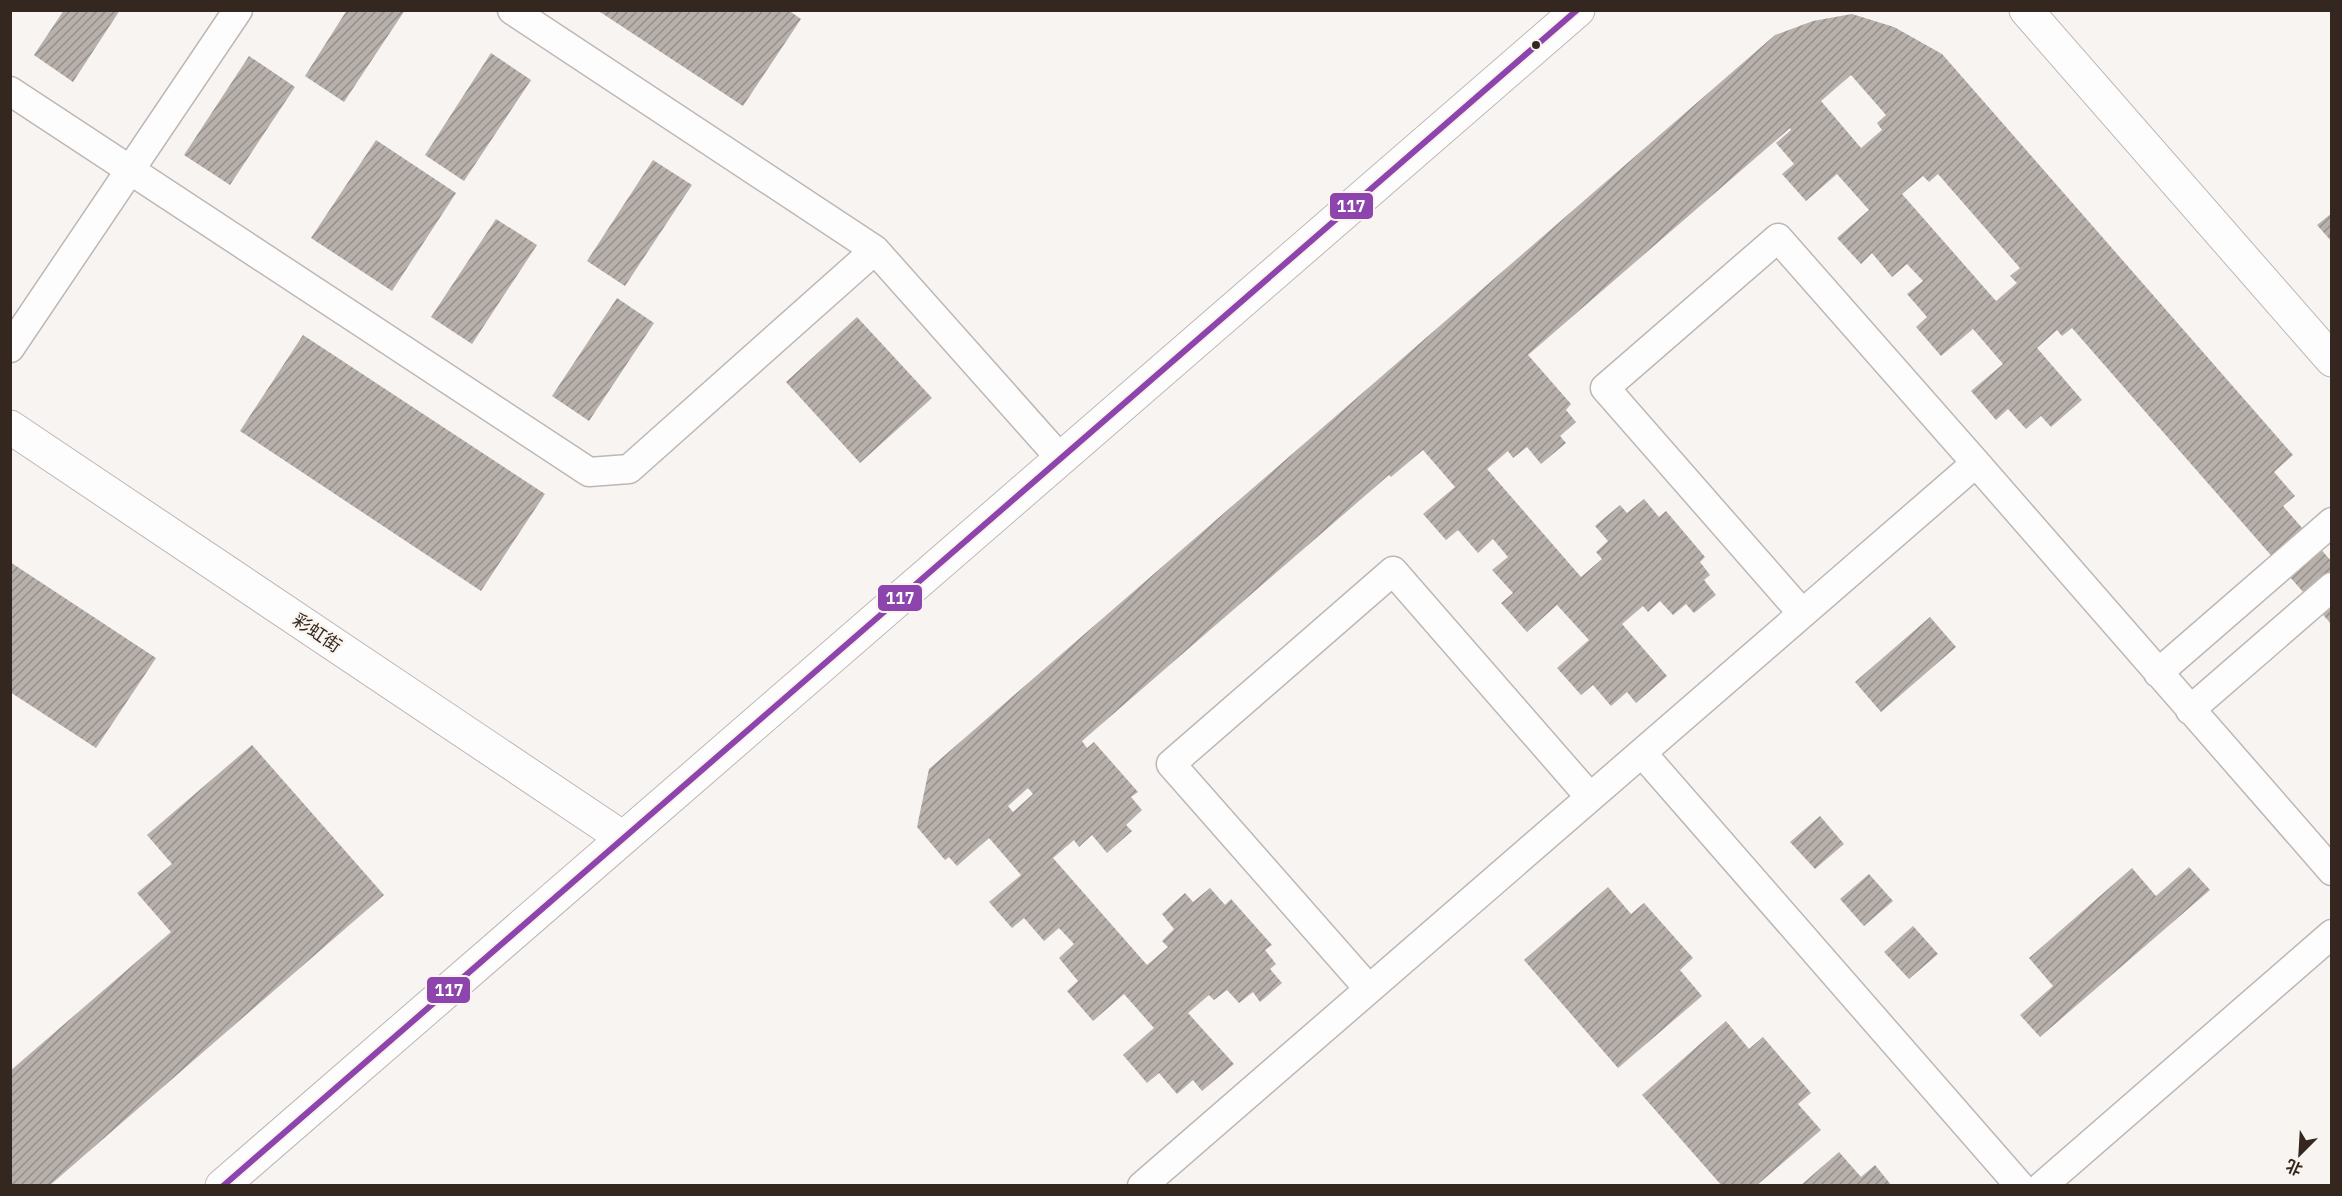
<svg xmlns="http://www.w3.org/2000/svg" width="2342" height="1196" font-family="'IBM Plex Sans','Noto Sans SC',sans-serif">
  <defs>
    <pattern id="building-hatch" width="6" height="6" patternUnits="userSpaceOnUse" patternTransform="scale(1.5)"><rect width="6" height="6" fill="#b7b0ab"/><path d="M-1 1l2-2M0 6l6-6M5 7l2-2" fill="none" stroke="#958f8b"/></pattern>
  </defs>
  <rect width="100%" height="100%" fill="#f7f4f2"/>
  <!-- building -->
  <path fill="url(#building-hatch)" fill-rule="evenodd" d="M 64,10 L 120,10 L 73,82 L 34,55 Z
    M 347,10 L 405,10 L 344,102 L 305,76 Z
    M 597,10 L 788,10 L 801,19 L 743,106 Z
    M 1852,14 L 1894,27 L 1942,54 L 2293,455 L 2274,472 L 2295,496 L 2283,506 L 2332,562 L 2332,625 L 2072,328 L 2062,336 L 2057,330 L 2037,348 L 2082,400 L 2051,427 L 2041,416 L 2026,429 L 2008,409 L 1996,420 L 1971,391 L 2003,364 L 1973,329 L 1941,356 L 1916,327 L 1927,317 L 1907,294 L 1923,281 L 1907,264 L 1892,277 L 1872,253 L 1861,264 L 1837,238 L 1869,210 L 1837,174 L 1806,201 L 1782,174 L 1794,164 L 1776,143 L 1791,130 L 1790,128 L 1528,355 L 1571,404 L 1566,410 L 1576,422 L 1560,436 L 1566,443 L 1541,464 L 1527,447 L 1513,458 L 1508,451 L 1487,469 L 1581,577 L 1602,559 L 1596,552 L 1608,541 L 1595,526 L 1620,505 L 1627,513 L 1644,499 L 1659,517 L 1666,511 L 1705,557 L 1700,562 L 1710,575 L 1704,580 L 1716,595 L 1694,613 L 1686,604 L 1673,615 L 1660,601 L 1648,612 L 1643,606 L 1622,624 L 1667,676 L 1636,703 L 1627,692 L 1611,706 L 1593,685 L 1581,695 L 1557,668 L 1589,640 L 1557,605 L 1527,632 L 1501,603 L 1513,593 L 1492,570 L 1508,557 L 1493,539 L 1478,553 L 1458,530 L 1446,540 L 1423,514 L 1455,487 L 1423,450 L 1391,477 L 1389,475 L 1082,741 L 1087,748 L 1094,742 L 1138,792 L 1131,797 L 1142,810 L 1126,825 L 1132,831 L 1107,853 L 1092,835 L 1079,847 L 1074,840 L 1053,858 L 1147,965 L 1168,947 L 1162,941 L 1174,929 L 1162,914 L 1185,893 L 1193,902 L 1210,888 L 1225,905 L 1231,899 L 1272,945 L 1265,950 L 1276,964 L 1270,969 L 1282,983 L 1260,1002 L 1253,992 L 1239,1003 L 1227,990 L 1214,1000 L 1209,995 L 1188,1013 L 1234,1064 L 1202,1091 L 1193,1080 L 1177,1094 L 1159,1073 L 1147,1083 L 1123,1055 L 1154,1028 L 1124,994 L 1093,1021 L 1067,991 L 1078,981 L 1059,958 L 1074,944 L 1059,928 L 1044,941 L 1024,918 L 1012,928 L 989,902 L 1021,875 L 989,838 L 957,866 L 949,857 L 945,860 L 917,827 L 929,769 L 1775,35 L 1813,21 ZM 1851,75 L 1886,115 L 1877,123 L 1882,130 L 1861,148 L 1821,101 ZM 1938,174 L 2020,268 L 2010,276 L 2017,283 L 1996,301 L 1902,194 L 1923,176 L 1929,182 ZM 1028,788 L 1033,794 L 1013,812 L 1008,806 Z
    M 491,53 L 531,80 L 464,181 L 425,155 Z
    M 249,56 L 295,87 L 230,185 L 184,155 Z
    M 376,140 L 456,193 L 392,291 L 311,238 Z
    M 653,160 L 692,185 L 625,286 L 587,261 Z
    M 2332,213 L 2332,242 L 2317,225 Z
    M 496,219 L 537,245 L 472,344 L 431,317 Z
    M 617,298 L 654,323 L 589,421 L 552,396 Z
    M 857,317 L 932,398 L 860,463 L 786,382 Z
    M 303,335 L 545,494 L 481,591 L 240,431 Z
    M 10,562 L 156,658 L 96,748 L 10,692 Z
    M 1930,617 L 1956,647 L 1881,712 L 1855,682 Z
    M 252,745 L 384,895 L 49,1186 L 10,1186 L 10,1071 L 171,932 L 137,893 L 172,864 L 147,835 Z
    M 1820,816 L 1844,844 L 1815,869 L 1790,842 Z
    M 2189,867 L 2210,890 L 2040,1037 L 2020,1015 L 2053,986 L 2029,958 L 2132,868 L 2156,896 Z
    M 1869,874 L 1893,901 L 1864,926 L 1840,899 Z
    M 1608,887 L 1631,914 L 1644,903 L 1693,958 L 1680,970 L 1702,996 L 1618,1068 L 1524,960 Z
    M 1913,926 L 1938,954 L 1909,979 L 1884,952 Z
    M 1726,1021 L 1749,1049 L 1763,1037 L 1811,1093 L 1798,1104 L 1821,1130 L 1756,1186 L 1722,1186 L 1642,1095 Z
    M 1839,1152 L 1861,1177 L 1875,1165 L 1892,1186 L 1800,1186 Z"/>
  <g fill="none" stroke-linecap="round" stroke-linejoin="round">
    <!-- lane casing -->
    <g stroke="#beb7b3" stroke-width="31">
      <path id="lane" d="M 512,10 L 875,250 L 1061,459
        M 10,91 L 589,472 L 629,469 L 875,250
        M 10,348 L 238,10
        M 1802,613 L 1605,388 L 1778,238 L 1976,463
        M 2158,673 L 2332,522
        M 2190,710 L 2332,587
        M 1642,753 L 2020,1186
        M 1369,989 L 1171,764 L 1393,571 L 1590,797
        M 1142,1186 L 1976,463 L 2332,871
        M 2042,1186 L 2332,934"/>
    </g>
    <!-- street casing -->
    <g stroke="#beb7b3" stroke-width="35">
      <path id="street" d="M 2026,10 L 2332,360"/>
    </g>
    <!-- secondary casing -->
    <g stroke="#beb7b3" stroke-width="35">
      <path id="secondary" d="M 10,427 L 623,838
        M 222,1186 L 1578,10"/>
    </g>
    <!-- lane -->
    <use href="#lane" stroke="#fefdfd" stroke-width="28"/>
    <!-- street -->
    <use href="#street" stroke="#fefdfd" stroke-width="33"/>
    <!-- secondary -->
    <use href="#secondary" stroke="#fefdfd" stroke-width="33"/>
    <!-- bus-1 casing -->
    <g stroke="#faf4ef" stroke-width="10">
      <path id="bus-1" d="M 223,1186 L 1577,10"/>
    </g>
    <!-- bus-1 -->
    <use href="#bus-1" stroke="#8e44ad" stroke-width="6"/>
  </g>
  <!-- markers -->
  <circle fill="#33271f" stroke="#faf4ef" stroke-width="2" cx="1536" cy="45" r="5"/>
  <g text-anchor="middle" stroke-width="4.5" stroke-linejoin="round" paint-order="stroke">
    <!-- street labels -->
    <g font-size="18" fill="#33271f" stroke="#faf4ef">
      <text transform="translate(317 633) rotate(34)" y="6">彩虹街</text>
    </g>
  </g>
  <g stroke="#faf4ef" stroke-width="2">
    <rect x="1329" y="192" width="45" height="28" rx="6" fill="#8e44ad"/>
    <rect x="877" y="584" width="46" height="28" rx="6" fill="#8e44ad"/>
    <rect x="426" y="976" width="45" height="28" rx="6" fill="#8e44ad"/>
  </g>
  <g font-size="16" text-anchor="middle" font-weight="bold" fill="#fff">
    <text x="1351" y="212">117</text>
    <text x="900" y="604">117</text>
    <text x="449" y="996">117</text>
  </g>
  <!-- border -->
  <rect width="2342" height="1196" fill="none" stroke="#33271f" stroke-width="24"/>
  <!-- north arrow -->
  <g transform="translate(2300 1154) rotate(204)" stroke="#faf4ef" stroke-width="4.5" paint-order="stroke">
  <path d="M0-4.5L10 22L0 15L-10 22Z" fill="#33271f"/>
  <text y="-9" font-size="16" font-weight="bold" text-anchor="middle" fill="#33271f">北</text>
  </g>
</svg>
